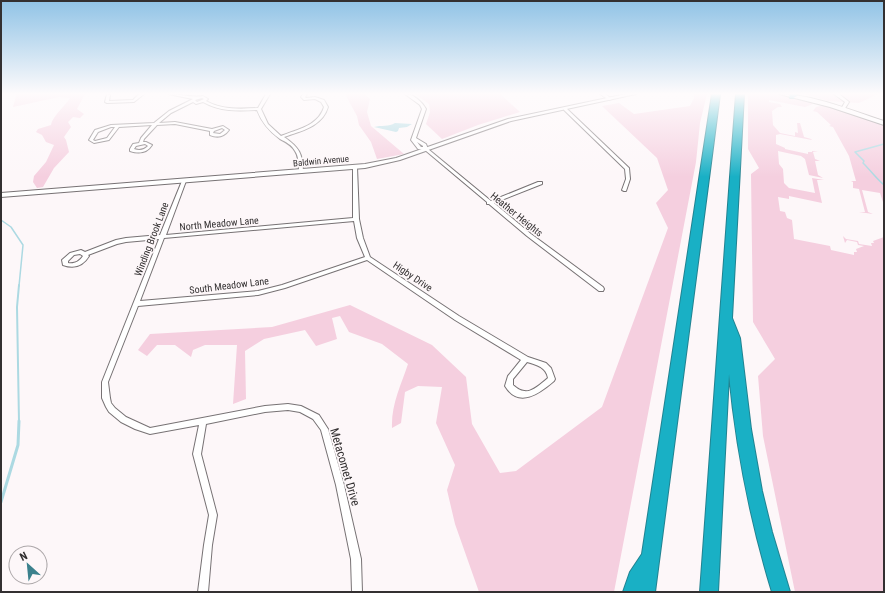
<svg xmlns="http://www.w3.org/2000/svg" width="885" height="593" font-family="'Roboto Condensed',sans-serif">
  <rect width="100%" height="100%" fill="#fdf7f9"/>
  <!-- green -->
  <path fill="#f5cfdf" d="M 15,94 L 85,94 L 77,109 L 84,114 L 80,118 L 73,117 L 68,122 L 71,127 L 64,137 L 66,140 L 69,152 L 54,168 L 43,187 L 37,188 L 33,182 L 34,176 L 46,162 L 54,145 L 46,142 L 42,135 L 36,132 L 38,129 L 51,125 C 52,117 65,106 70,98 L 59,97 L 13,107 L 16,96 Z
    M 345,94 L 365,94 L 370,99 L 367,112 L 371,126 L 404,154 L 377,159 L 371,142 L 359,125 L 357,116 Z
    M 415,94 L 500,94 L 520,112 L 478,125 L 442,139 L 426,124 L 430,112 L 429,104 Z
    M 694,94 L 707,94 L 700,123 L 696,162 L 614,592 L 479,592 L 455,524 L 447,490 L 455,465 L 436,423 L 442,387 L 418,386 L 405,392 L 401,423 L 392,428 C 391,405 401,385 408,364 L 382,344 L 349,332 L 340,316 L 332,318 L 337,339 L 316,346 L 305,330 L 264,339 L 245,351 L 246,399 L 233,404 L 237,345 L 205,345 L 193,350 L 191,357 L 175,345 L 157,345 L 147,356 L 138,350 L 150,334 L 272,327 L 350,305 L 432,345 L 466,377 L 472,424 L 500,473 L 516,471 L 602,407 L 668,228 L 656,203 L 668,190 L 657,158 L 602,106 L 619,103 L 634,114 L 690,106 L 694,98 Z
    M 748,94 L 773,94 L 808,101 L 813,104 L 805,107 L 769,100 L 769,102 L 780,104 L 782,107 L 778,107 L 772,111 L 773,125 L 780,133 L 795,136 L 795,132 L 798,133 L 797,123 L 800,123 L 804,137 L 811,139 L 812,140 L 780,134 L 776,135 L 776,144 L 785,148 L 785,149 L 808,154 L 808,152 L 812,152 L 812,151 L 818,152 L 813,152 L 815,159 L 820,161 L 815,161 L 818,175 L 823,178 L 809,175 L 805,159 L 801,156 L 778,151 L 779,164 L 783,169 L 784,183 L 789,188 L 815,193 L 812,178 L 824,180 L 817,180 L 822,203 L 789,196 L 789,199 L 778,197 L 780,211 L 785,212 L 787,218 L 792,220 L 794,239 L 830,246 L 831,250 L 854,255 L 854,252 L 857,252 L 856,249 L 864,246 L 858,245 L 857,242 L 847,240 L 845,243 L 843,236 L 846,239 L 858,241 L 859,244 L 872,246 L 871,243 L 874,243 L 873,241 L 884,237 L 884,592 L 795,592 L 763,436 L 758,376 L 775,359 L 753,322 L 751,174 L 759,168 L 748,149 Z
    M 804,94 L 878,94 L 859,103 L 828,101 Z
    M 824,105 L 884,124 L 884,205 L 880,193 L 862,190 L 868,212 L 873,214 L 859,212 L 865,212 L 859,189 L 853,188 L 853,182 L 851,181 L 856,181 L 849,156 L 833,127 L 829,126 L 831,125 L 817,112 L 813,111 L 816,107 Z"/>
  <!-- water -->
  <path fill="#acd9e2" d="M 395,123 L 412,124 L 407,127 L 399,128 L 398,131 L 396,132 L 374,127 C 381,125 389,127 395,123 Z"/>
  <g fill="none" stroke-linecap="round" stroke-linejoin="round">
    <!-- stream-far2 -->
    <path stroke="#acd9e2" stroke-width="1.5" d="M 884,144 L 855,152 L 864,161 L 863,163 C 871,171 876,178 884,185
      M 1,220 L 11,227 L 23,245 L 19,286"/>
    <!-- stream-far1 -->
    <path stroke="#acd9e2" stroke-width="2" d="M 19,422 L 17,307 L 19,285"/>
    <!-- stream -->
    <path stroke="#acd9e2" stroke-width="3" d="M 1,502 L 18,445 L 19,421"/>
    <!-- minor casing -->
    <g stroke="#777274" stroke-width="2">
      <path id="minor" d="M 107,94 L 110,95 L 109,101 L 133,100 L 139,94 L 144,94 L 134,102 L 107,103 L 105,102 Z
        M 168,94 C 180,94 192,98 203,96 L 208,99 L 206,101 C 222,110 240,109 258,108 L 266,94 L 270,94 L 261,109 L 268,124 L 281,136 C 298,129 318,126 324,107 L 321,102 L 315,99 L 304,100 L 301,97 L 303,94 L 307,94 L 305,97 L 306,98 L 315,97 L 324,100 L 328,107 C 322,127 301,131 284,137 C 299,147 303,154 303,172 L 301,173 L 299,172 C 299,165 299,157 295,151 C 292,145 286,142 280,139 C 269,131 262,123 257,110 C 239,111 220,112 203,102 L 196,104 L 193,102 L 171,113 L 159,123 L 175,122 L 212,129 L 223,126 L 229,130 C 224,137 217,138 210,135 L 210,131 L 175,124 L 157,125 L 144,139 L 143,142 L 146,142 L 152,145 C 147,153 139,154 130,151 L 130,149 L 133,144 L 139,143 L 141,138 L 152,125 L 119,127 L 109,140 L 94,143 L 89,140 L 95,130 L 111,125 L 154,123 L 169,111 L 193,99 ZM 202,98 L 204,99 L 197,102 L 195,100 ZM 111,127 L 115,127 L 107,138 L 95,141 L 93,140 L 98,132 ZM 222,128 L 225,130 L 220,134 L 213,133 L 214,131 ZM 145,144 L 148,146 C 144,150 140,151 134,149 L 136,146 Z
        M 405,94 C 414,94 422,102 426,109 L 416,138 L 426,144 L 428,149 L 491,201 L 538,182 L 542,182 L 542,184 L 494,203 L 531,234 L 603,287 L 604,289 L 603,291 L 599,291 L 527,236 L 489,204 L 487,204 L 487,202 L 425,150 L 418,149 L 411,140 L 422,109 L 420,105 ZM 417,142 L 423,146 L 423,147 L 421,147 Z
        M 600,94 L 605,94 L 612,99 L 609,100 Z
        M 834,94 L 839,94 L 849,102 L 844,110 L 841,109 L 845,102 Z
        M 564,108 L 566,108 L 629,168 L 630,179 L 626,191 L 624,191 L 622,190 L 626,179 L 625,169 L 564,110 Z
        M 353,166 L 357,166 L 357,167 L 359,219 L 363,238 L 370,257 L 459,316 L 528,357 L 546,363 L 551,368 L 555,379 L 554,381 C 540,393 519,409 505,386 L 508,376 L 521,360 L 455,320 L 367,260 L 285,288 L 258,295 L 138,306 L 108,382 L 110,398 L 111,403 L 115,408 L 126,417 L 150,428 L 265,406 L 288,404 L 301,406 L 319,415 L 328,429 L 344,485 L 361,559 L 362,592 L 352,592 L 351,559 L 336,485 L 321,430 L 313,419 L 300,412 L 288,410 L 265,412 L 206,424 L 201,454 L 217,515 L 212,545 L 208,592 L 198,592 L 204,545 L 209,515 L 193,454 L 199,425 L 150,434 L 135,429 L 121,422 L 109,412 L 106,407 L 102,398 L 102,382 L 159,239 L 126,242 L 117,244 L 88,255 L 89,256 C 83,266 74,269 63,265 L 62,260 L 70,253 L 81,250 L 85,252 L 116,240 L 126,238 L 160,235 L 182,181 L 184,180 L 186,181 L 166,235 L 353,218 ZM 354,221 L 357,238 L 365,257 L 282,285 L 258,291 L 140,301 L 164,238 ZM 80,254 L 83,256 C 79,262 74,264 68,263 L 68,261 L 74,255 ZM 527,362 C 537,365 546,367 548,378 C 536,388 527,398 513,385 L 513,379 Z"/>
    </g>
    <!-- tertiary casing -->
    <g stroke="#777274" stroke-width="2">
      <path id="tertiary" d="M 626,94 L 636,94 L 511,121 L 400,160 L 365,168 L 1,197 L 1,193 L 365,164 L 396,158 L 508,119 Z"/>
    </g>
    <!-- secondary casing -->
    <g stroke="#777274" stroke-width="2">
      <path id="secondary" d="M 779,94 C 812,94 853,111 884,121 L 884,125 L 830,107 Z"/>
    </g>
    <!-- motorway casing -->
    <g stroke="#228391" stroke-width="2">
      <path id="motorway" d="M 712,94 L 720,94 L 655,592 L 623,592 L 630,572 L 642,554 Z
        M 736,94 L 744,94 L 732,318 L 740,338 L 751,429 L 762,491 L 772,532 L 790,592 L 772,592 C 750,520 736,448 729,374 L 718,592 L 700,592 Z
        M 789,94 L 797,94 L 797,96 L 793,98 L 790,98 Z"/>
    </g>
    <!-- minor -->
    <use href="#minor" fill="#fff" fill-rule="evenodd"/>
    <!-- tertiary -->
    <use href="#tertiary" fill="#fff" fill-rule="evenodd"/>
    <!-- secondary -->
    <use href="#secondary" fill="#fff" fill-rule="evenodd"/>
    <!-- motorway -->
    <use href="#motorway" fill="#19b0c5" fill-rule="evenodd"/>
  </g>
  <!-- sky -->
  <linearGradient id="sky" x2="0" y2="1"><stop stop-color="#90c3e6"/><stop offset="0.53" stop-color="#fefbfc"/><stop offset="1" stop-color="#fefbfc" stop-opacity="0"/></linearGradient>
  <rect width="885" height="177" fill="url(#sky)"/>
  <g text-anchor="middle" stroke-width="3.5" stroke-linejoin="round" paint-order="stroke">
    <!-- far-street labels -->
    <g font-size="9" fill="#333031" stroke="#fdf7f9">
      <text transform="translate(321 161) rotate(-5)" y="3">Baldwin Avenue</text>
    </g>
    <!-- street labels -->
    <g font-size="10" fill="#333031" stroke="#fdf7f9">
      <text transform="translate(517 214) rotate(39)" y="4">Heather Heights</text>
      <text transform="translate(219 223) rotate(-5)" y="4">North Meadow Lane</text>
      <text transform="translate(151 239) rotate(-69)" y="4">Winding Brook Lane</text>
      <text transform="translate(413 276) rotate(34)" y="4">Higby Drive</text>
      <text transform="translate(229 285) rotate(-7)" y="4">South Meadow Lane</text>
    </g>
    <!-- near-street labels -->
    <g font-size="12" fill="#333031" stroke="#fdf7f9">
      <text transform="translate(345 467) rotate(74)" y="4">Metacomet Drive</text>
    </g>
  </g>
  <!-- border -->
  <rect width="885" height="593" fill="none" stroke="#333031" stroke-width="4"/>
  <!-- north arrow -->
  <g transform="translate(28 565) rotate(333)"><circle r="19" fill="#fdf7f9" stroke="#aca7a9"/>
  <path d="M0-3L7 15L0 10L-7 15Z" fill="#3b818d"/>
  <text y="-6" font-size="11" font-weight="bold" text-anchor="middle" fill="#333031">N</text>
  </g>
</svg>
